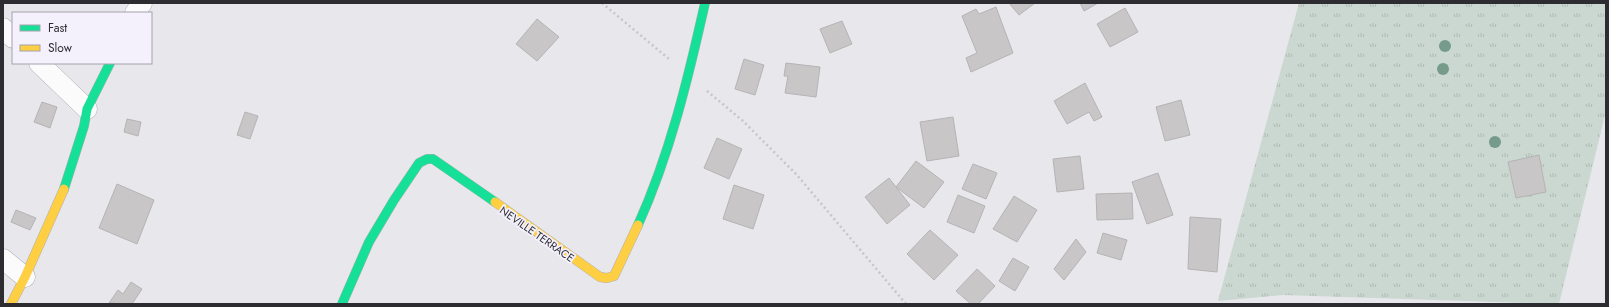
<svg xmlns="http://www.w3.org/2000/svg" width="1609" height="307" font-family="Jost,sans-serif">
  <defs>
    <pattern id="grass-tufts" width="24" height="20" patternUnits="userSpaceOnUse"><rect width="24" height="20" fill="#cad8d1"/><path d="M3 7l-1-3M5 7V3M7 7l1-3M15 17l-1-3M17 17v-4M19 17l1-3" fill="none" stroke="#aebab4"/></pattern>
  </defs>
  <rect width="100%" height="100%" fill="#e8e7ec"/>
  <!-- grass -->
  <path fill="url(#grass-tufts)" d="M 1299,3 L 1606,3 L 1606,111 L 1559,304 L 1283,295 L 1218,301 Z"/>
  <!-- building -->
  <path fill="#c8c6c7" stroke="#b5b3b4" d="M 1009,3 L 1035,3 L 1019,15 Z
    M 1080,3 L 1098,3 L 1084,11 Z
    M 996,7 L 1013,53 L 971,72 L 966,58 L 977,53 L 962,16 L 976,9 L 979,14 Z
    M 1125,8 L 1138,32 L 1110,47 L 1097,24 Z
    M 537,19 L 559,37 L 537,61 L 516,44 Z
    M 842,21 L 852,44 L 830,53 L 820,29 Z
    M 744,59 L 764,65 L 755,95 L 735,89 Z
    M 786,63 L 820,67 L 816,97 L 785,93 L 788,76 L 784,76 Z
    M 1085,83 L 1102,117 L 1094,121 L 1089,112 L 1067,124 L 1054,101 Z
    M 1181,100 L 1190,135 L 1165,141 L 1156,107 Z
    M 42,102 L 57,107 L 50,128 L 34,122 Z
    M 245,112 L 258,116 L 250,139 L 237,135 Z
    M 953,117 L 959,156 L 927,161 L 920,122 Z
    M 127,119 L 141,122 L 138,136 L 124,132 Z
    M 717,138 L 742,149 L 729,179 L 704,168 Z
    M 1539,155 L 1546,192 L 1516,198 L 1508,162 Z
    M 1080,156 L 1084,189 L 1057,192 L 1053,159 Z
    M 916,161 L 944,182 L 924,208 L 896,187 Z
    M 973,164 L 997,173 L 986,199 L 962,189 Z
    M 1158,173 L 1173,215 L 1147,224 L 1132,182 Z
    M 889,178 L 910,205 L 887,224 L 865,197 Z
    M 117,184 L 154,200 L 137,244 L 99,228 Z
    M 734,185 L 764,195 L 753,229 L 723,219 Z
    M 1132,193 L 1133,219 L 1097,220 L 1096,194 Z
    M 958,195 L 985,206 L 974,233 L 947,222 Z
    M 1014,196 L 1037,210 L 1017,242 L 993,229 Z
    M 16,210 L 36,218 L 30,230 L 11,222 Z
    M 1190,217 L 1221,219 L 1217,272 L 1188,269 Z
    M 930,230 L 958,255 L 934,280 L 907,254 Z
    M 1103,233 L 1127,240 L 1121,260 L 1097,253 Z
    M 1076,239 L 1086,252 L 1064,280 L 1054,269 Z
    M 1013,258 L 1029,267 L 1015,291 L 999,281 Z
    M 977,269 L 995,286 L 978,304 L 971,304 L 956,291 Z
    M 131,282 L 142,289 L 132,304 L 109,303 L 118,290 L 123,294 Z"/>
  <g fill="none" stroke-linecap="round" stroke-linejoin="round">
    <!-- street casing -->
    <g stroke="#b0afb3" stroke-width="21">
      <path id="street" d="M 135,13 L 142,3
        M 3,28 L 13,38
        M 39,63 L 87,109
        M 3,259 L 25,277"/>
    </g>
    <!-- fast casing -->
    <g stroke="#b0afb3" stroke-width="10">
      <path id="fast" d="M 64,189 L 84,126 L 87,109 L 110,63
        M 638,225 C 670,154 688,79 705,3
        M 342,304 L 369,242 L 394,200 L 419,163 L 427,159 L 433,159 L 495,202"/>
    </g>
    <!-- slow casing -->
    <g stroke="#b0afb3" stroke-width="10">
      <path id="slow" d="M 495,202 L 600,277 L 607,278 L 614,276 L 638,225
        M 11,304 L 25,277 L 64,189"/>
    </g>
    <!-- path -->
    <path stroke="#c6c6c8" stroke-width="2.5" stroke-dasharray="2 3" stroke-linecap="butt" d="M 602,3 L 669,59
      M 707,91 L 743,121 L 797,175 L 906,304"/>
    <!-- street -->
    <use href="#street" stroke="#fcfbfc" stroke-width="20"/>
    <!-- fast -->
    <use href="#fast" stroke="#16e098" stroke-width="9"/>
    <!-- slow -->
    <use href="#slow" stroke="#ffcf43" stroke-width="9"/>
  </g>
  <!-- trees -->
  <g fill="#769b8b">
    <circle cx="1445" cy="46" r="6"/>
    <circle cx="1443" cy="69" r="6"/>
    <circle cx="1495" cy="142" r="6"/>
  </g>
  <g text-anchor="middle" stroke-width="3.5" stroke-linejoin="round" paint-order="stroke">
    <!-- street labels -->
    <g font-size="11" fill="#2d2c30" stroke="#f4f1fd">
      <text transform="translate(537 234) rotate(35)" y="4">NEVILLE TERRACE</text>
    </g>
  </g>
  <!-- border -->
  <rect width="1609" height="307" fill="none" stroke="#2d2c30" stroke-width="8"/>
  <!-- legend -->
  <rect x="12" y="12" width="140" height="52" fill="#f4f1fd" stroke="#a4a2ab"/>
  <rect x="20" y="25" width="20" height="6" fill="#16e098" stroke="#a4a2ab"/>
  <text x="48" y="32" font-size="12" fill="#2d2c30">Fast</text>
  <rect x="20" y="45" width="20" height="6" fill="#ffcf43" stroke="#a4a2ab"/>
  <text x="48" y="52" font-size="12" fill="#2d2c30">Slow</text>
</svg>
